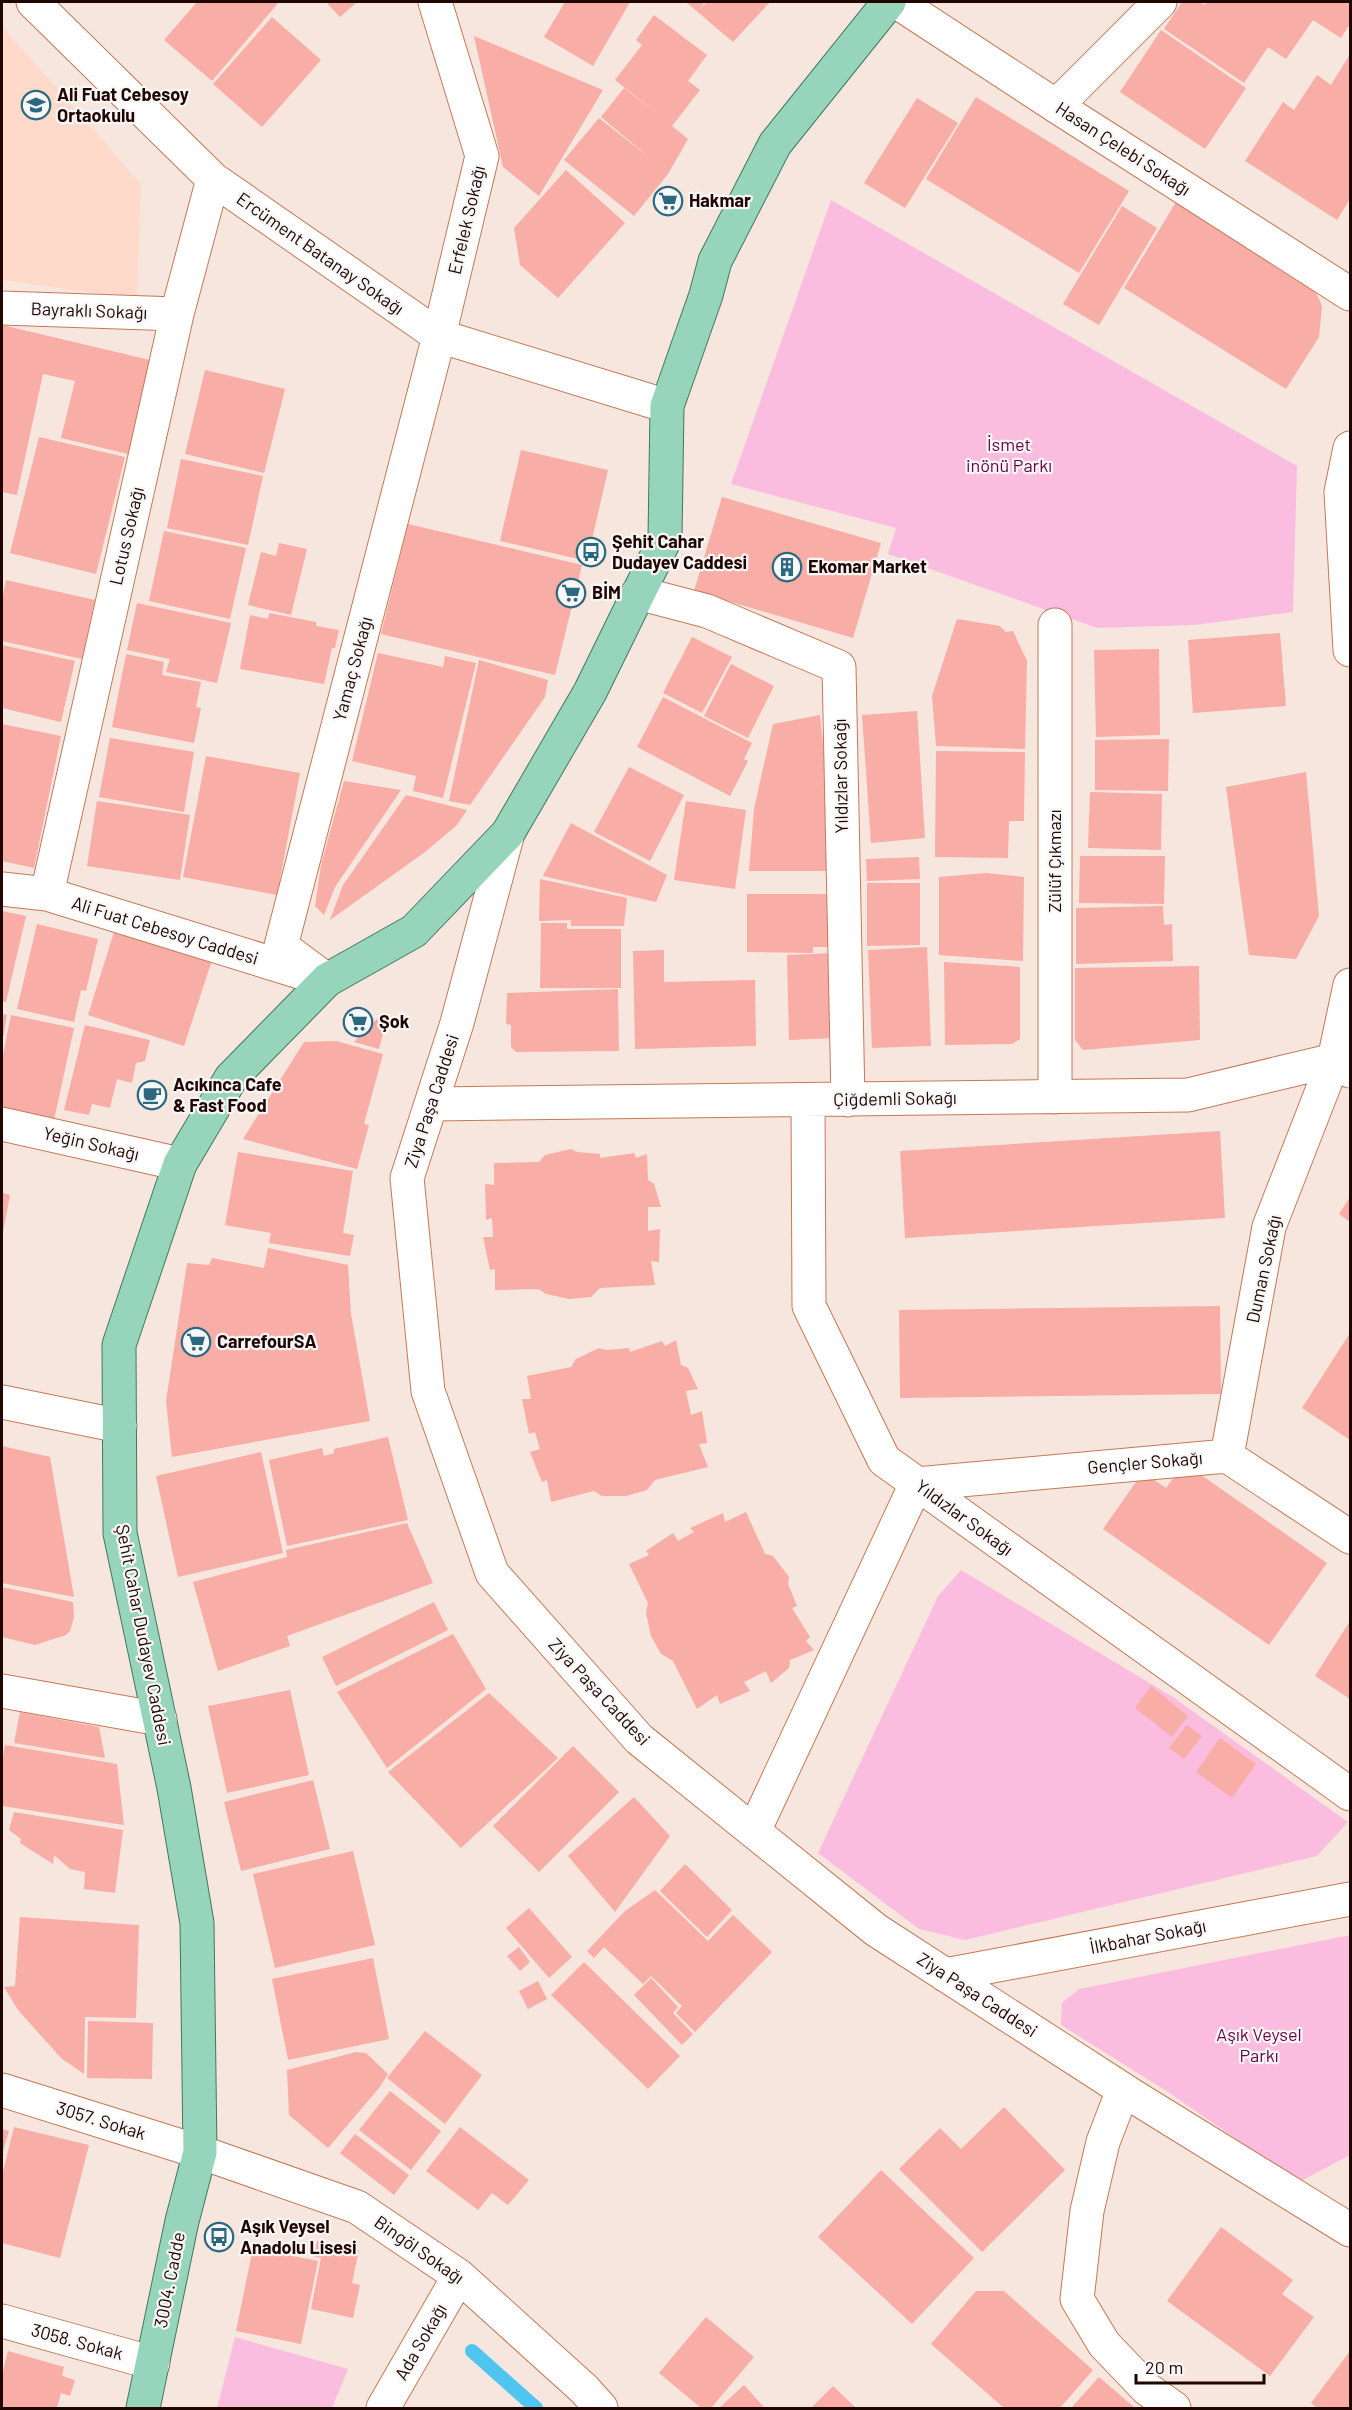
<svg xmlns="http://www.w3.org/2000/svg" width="1352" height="2410" font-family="Barlow,sans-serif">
  <rect width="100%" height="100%" fill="#f7e6de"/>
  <!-- built -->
  <path fill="#ffdaca" d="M 2,26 L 141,184 L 137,299 L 2,280 Z"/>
  <!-- green -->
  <path fill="#fbbddf" d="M 831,200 L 1297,466 L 1293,612 L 1195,625 L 1097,628 L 888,554 L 896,528 L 731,484 Z
    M 961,1570 L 1173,1697 L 1348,1822 L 1317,1856 L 965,1940 L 919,1929 L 818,1853 L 938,1596 Z
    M 1350,1935 L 1350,2155 L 1299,2182 L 1168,2092 L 1061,2025 L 1062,2003 L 1079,1989 Z
    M 235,2337 L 348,2369 L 332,2408 L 217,2408 Z"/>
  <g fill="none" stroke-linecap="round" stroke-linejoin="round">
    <!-- stream -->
    <path stroke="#50c5ef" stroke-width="14" d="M 472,2351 L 536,2408"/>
  </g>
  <!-- building -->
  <path fill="#f8ada6" d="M 197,2 L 279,2 L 212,81 L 164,40 Z
    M 326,2 L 357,2 L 340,17 Z
    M 565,2 L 630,2 L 593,66 L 544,37 Z
    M 686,2 L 705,2 L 700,9 L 707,2 L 770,2 L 733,42 Z
    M 1182,2 L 1200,2 L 1205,5 L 1207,2 L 1350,2 L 1350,24 L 1341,38 L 1313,20 L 1286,59 L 1268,47 L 1244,83 L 1164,29 Z
    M 654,15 L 707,55 L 688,81 L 700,90 L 672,126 L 688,139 L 668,174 L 634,216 L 564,160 L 599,118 L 650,158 L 601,117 L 624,88 L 658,114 L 615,80 L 642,45 L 636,40 Z
    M 272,17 L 321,60 L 262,127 L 213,84 Z
    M 1161,30 L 1246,88 L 1205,149 L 1120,92 Z
    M 474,36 L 603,90 L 539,196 L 503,167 Z
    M 1350,54 L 1350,199 L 1337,220 L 1245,161 L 1283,102 L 1294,110 L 1317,75 L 1331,85 Z
    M 976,97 L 1129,191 L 1079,273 L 926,179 Z
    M 917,98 L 958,123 L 905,208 L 864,183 Z
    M 566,170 L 625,223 L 558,298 L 520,265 L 514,228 Z
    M 1176,202 L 1314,288 L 1322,306 L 1319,337 L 1286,389 L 1124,288 Z
    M 1122,206 L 1157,228 L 1099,325 L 1063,304 Z
    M 2,325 L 150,360 L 128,454 L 61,438 L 75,381 L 43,374 L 17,495 L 2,492 Z
    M 205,370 L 285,389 L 264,473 L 185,454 Z
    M 39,437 L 125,457 L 96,574 L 10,553 Z
    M 521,450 L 608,470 L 587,561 L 500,541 Z
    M 181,459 L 263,476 L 248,545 L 167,528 Z
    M 722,497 L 881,543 L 853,638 L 694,591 Z
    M 408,524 L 582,565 L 555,675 L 381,634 Z
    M 164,531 L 246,548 L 230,619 L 149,601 Z
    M 279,543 L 307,549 L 291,615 L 248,605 L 261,552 L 276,556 Z
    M 6,580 L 95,600 L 82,659 L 2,641 L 2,600 Z
    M 137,603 L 231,623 L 217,683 L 166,672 L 170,659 L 127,650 Z
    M 269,613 L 316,622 L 316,626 L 339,630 L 335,648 L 332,648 L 324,684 L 240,669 L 250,615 L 268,619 Z
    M 957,619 L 1000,626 L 1006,632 L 1013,631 L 1027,661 L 1025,749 L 936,746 L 932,696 Z
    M 1280,633 L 1286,706 L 1193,713 L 1188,640 Z
    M 692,637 L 732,657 L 702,713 L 663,693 Z
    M 2,645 L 75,661 L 61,722 L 2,708 Z
    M 1159,649 L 1160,735 L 1096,737 L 1094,650 Z
    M 378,653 L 443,667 L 445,656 L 476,663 L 443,798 L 413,791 L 416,776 L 352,761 Z
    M 126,654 L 164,662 L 162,675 L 201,682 L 196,707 L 201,708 L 194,743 L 112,727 Z
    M 479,660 L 548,680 L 545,697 L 470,805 L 449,801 Z
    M 731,664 L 774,686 L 748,738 L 704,716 Z
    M 663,697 L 752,743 L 744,759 L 748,761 L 730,796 L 637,747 Z
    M 917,711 L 925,838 L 871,843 L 862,715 Z
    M 820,715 L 828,792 L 831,871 L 749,871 L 754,809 L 773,724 Z
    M 2,724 L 61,736 L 34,868 L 2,861 Z
    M 110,738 L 194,752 L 184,812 L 99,797 Z
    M 1169,739 L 1168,791 L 1095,790 L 1095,740 Z
    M 936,751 L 1025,752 L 1024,821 L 1009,821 L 1008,858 L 935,857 Z
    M 206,756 L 300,773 L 277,895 L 183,877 Z
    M 629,767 L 684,795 L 650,861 L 594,832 Z
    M 1306,772 L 1319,916 L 1296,959 L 1249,955 L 1226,787 Z
    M 344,781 L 401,790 L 335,887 L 324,915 L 315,906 L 321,865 Z
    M 1090,792 L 1162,794 L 1161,850 L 1088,848 Z
    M 406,795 L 467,810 L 457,825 L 425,852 L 330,920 L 343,885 Z
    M 97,801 L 190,815 L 180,880 L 87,866 Z
    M 686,801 L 746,810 L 735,889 L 674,880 Z
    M 571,823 L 667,875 L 656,902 L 543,876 Z
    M 1080,856 L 1165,856 L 1164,904 L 1079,903 Z
    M 919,857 L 920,879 L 867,881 L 866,859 Z
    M 986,873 L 1024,877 L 1023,961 L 939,955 L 939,877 Z
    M 540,879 L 627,898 L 624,926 L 571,926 L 571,920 L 539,921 Z
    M 867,883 L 920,883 L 920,945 L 867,946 Z
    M 747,894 L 833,894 L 832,947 L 813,947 L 813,953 L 747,952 Z
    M 1163,906 L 1164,925 L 1172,924 L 1173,961 L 1076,964 L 1076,908 Z
    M 2,911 L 26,916 L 6,1002 L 2,1001 Z
    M 541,923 L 567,923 L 567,929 L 621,929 L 621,988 L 540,988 Z
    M 37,924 L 98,939 L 86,991 L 81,990 L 74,1022 L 17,1009 Z
    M 115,929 L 212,960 L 184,1046 L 88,1015 Z
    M 927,947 L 931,1046 L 872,1048 L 868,950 Z
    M 664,950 L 664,982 L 755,980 L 756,1046 L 635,1049 L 633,951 Z
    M 833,953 L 836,1038 L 789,1040 L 787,955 Z
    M 944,962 L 1020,967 L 1020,1039 L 1012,1044 L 945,1045 Z
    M 1199,966 L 1200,1040 L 1083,1050 L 1075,1040 L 1075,968 Z
    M 618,989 L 619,1051 L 516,1052 L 511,1047 L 511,1025 L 506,1024 L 507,993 Z
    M 2,1014 L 7,1015 L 3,1038 L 2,1038 Z
    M 11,1015 L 74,1028 L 54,1120 L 2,1108 L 2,1060 Z
    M 379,1017 L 387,1019 L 379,1049 L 354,1042 Z
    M 85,1025 L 150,1040 L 145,1061 L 136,1063 L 132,1083 L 117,1079 L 110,1108 L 92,1104 L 89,1115 L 64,1110 Z
    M 336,1041 L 383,1054 L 364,1124 L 369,1125 L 357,1169 L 243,1139 L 304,1042 Z
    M 1220,1131 L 1225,1218 L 905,1238 L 900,1151 Z
    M 571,1149 L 577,1152 L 600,1154 L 600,1158 L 634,1153 L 636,1158 L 647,1154 L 648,1180 L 654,1184 L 661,1207 L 648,1207 L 648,1231 L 660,1229 L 659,1262 L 651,1261 L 655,1285 L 600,1288 L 591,1297 L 569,1299 L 546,1294 L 539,1289 L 495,1290 L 495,1269 L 490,1270 L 483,1237 L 493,1237 L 492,1218 L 486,1220 L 485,1184 L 494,1185 L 494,1163 L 539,1162 L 545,1155 Z
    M 238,1152 L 353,1171 L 343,1233 L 354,1235 L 350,1256 L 269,1243 L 271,1233 L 225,1225 Z
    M 2,1193 L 10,1195 L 3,1232 L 2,1232 Z
    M 1350,1197 L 1350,1222 L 1339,1214 Z
    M 268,1248 L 348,1265 L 351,1314 L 370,1421 L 172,1457 L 166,1401 L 187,1263 L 209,1265 L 212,1258 L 264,1268 Z
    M 1220,1306 L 1221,1394 L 900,1398 L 899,1310 Z
    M 1350,1333 L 1350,1440 L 1302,1408 Z
    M 676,1340 L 681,1365 L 688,1368 L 698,1389 L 686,1391 L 691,1415 L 702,1411 L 707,1443 L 699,1444 L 708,1467 L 655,1480 L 647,1490 L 626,1496 L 602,1496 L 594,1491 L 551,1502 L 547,1480 L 542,1482 L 530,1452 L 540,1449 L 535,1432 L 529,1434 L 522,1399 L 531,1399 L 527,1376 L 571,1367 L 576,1359 L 599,1348 L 606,1350 L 629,1348 L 630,1352 L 662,1341 L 665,1346 Z
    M 388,1437 L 408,1520 L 287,1546 L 269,1460 L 322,1448 L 324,1456 L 334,1453 L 334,1449 Z
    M 2,1446 L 50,1457 L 74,1597 L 2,1583 Z
    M 261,1452 L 283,1553 L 178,1577 L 156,1476 Z
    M 1184,1463 L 1327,1563 L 1269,1645 L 1103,1529 L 1143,1472 L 1166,1488 Z
    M 746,1512 L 765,1554 L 773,1556 L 789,1577 L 788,1584 L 797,1606 L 792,1608 L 810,1637 L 806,1641 L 814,1650 L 790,1660 L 789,1668 L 771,1683 L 766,1671 L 744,1682 L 750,1691 L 720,1704 L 717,1695 L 697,1709 L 673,1661 L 661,1654 L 651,1636 L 646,1613 L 648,1603 L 629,1564 L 649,1555 L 646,1551 L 673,1533 L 678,1541 L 694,1532 L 690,1528 L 723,1513 L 725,1522 Z
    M 407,1523 L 433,1583 L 287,1636 L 290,1646 L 218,1671 L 193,1582 L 287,1557 L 286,1550 Z
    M 2,1587 L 73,1602 L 74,1617 L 70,1631 L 66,1635 L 35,1645 L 2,1637 Z
    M 434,1602 L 448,1630 L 336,1686 L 322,1657 Z
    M 1350,1621 L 1350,1699 L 1315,1676 Z
    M 453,1634 L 486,1689 L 387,1768 L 337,1692 Z
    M 1151,1686 L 1188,1716 L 1172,1737 L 1135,1708 Z
    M 290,1690 L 309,1775 L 227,1793 L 208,1706 Z
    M 489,1693 L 558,1758 L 461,1848 L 388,1772 Z
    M 20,1712 L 99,1727 L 105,1758 L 14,1743 Z
    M 1187,1725 L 1202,1736 L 1184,1759 L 1169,1748 Z
    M 1220,1738 L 1256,1764 L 1232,1798 L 1196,1772 Z
    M 5,1745 L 117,1764 L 124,1825 L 2,1806 L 2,1762 Z
    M 573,1746 L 619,1792 L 539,1872 L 493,1826 Z
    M 313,1780 L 330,1849 L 241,1871 L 224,1802 Z
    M 634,1797 L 670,1836 L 615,1912 L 568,1856 Z
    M 14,1812 L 123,1830 L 115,1893 L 84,1889 L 85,1872 L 70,1869 L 54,1855 L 53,1864 L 20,1843 L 21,1839 L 9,1830 Z
    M 353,1851 L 375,1945 L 275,1968 L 253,1874 Z
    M 685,1864 L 732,1910 L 707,1937 L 660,1891 Z
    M 655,1890 L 708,1941 L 733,1915 L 772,1952 L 695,2032 L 676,2013 L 682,2006 L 651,1976 L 643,1984 L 604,1947 L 594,1958 L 587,1951 L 625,1911 Z
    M 529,1908 L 572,1957 L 549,1978 L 506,1928 Z
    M 20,1917 L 139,1925 L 136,2018 L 85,2017 L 84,2074 L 61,2058 L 18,2010 L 4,1987 L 15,1986 Z
    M 519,1947 L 530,1962 L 520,1971 L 507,1956 Z
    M 373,1958 L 389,2039 L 288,2060 L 272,1979 Z
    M 584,1962 L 680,2056 L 648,2089 L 551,1995 Z
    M 651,1978 L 678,2007 L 673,2013 L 693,2034 L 682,2045 L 634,1995 Z
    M 538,1981 L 547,1999 L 528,2009 L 519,1991 Z
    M 88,2021 L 153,2023 L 152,2079 L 87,2078 Z
    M 425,2031 L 482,2075 L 445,2124 L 387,2078 Z
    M 356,2052 L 366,2053 L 388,2074 L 379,2088 L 328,2148 L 289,2115 L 287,2070 Z
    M 390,2091 L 441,2131 L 411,2170 L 359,2130 Z
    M 1004,2107 L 1065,2170 L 982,2252 L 899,2169 L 940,2128 L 961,2149 Z
    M 14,2127 L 89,2145 L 60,2258 L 2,2243 L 2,2176 Z
    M 460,2127 L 529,2180 L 508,2205 L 492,2193 L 478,2210 L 426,2171 Z
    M 2,2129 L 9,2131 L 2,2154 Z
    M 355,2134 L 409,2175 L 394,2195 L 340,2153 Z
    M 881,2170 L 974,2258 L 912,2324 L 818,2237 Z
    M 1221,2227 L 1293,2280 L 1282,2294 L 1314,2317 L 1270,2376 L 1167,2301 Z
    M 317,2241 L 359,2250 L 352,2283 L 360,2285 L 353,2318 L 311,2309 L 321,2258 L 314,2257 Z
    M 253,2248 L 318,2261 L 301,2344 L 236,2331 Z
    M 976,2291 L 1004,2291 L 1093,2370 L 1060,2408 L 1004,2408 L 931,2344 Z
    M 706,2317 L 754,2357 L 711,2408 L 701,2408 L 659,2373 Z
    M 8,2351 L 64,2367 L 62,2376 L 75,2380 L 70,2396 L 61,2393 L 57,2408 L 2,2408 L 2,2375 Z
    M 1350,2351 L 1350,2408 L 1317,2408 L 1311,2403 Z
    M 1099,2377 L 1135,2408 L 1071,2408 Z
    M 744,2385 L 765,2408 L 719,2408 Z
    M 833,2386 L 856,2408 L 811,2408 Z"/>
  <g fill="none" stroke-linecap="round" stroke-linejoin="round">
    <!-- minor casing -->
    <g stroke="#c47956" stroke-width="35">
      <path id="minor" d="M 33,2 L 213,179 L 439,336 L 667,406
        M 897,2 L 1056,106 L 1350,294
        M 1056,106 L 1160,2
        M 2,308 L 177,314
        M 1350,448 L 1341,492 L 1350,650
        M 638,593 L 707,611 L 839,667 L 848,1100
        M 1055,625 L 1055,1097
        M 508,833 L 457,1023 L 407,1178 L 428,1391 L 492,1573 L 639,1739 L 876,1930 L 1133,2096 L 1350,2230
        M 2,889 L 47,894 L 306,974
        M 47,894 L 177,314 L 213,179
        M 327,980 L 281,946 L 439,336 L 482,156 L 435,2
        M 808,1101 L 809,1306 L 884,1460 L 1350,1794
        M 431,1104 L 1188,1095 L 1334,1060 L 1350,1071
        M 2,1124 L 180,1164
        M 2,1402 L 120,1426
        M 1227,1456 L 1269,1227 L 1334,1060 L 1350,985
        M 2,1691 L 160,1719
        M 754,1831 L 916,1484 L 1227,1456 L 1350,1537
        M 945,1975 L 1350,1899
        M 2,2090 L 200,2152 L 357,2207 L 459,2276 L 584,2389 L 601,2408
        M 1123,2090 L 1103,2142 L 1087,2211 L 1077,2299 L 1104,2344 L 1147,2389 L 1174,2408
        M 2,2321 L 153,2363
        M 383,2408 L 459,2276"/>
    </g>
    <!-- major casing -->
    <g stroke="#40795e" stroke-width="35">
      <path id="major" d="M 143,2408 L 182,2221 L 200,2152 L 197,1923 L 174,1788 L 120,1533 L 119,1345 L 180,1164 L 231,1078 L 327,980 L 414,931 L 508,833 L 590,692 L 665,539 L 667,406 L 706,295 L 715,261 L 775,144 L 889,2"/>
    </g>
    <!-- minor -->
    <use href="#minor" stroke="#fff" stroke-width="33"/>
    <!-- major -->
    <use href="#major" stroke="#97d4bc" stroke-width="33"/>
  </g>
  <!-- icons -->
  <defs>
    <g id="school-ring" transform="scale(1.5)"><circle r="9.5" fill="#f7f7f7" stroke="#2c6980" stroke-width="1.5"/><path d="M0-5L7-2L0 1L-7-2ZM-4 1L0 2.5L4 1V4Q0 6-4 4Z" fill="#2c6980"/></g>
    <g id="supermarket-ring" transform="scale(1.5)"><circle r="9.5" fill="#f7f7f7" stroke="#2c6980" stroke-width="1.5"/><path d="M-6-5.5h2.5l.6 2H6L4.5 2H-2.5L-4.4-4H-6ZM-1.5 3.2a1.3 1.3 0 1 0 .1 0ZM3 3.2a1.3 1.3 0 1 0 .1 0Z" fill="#2c6980"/></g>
    <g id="bus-ring" transform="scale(1.5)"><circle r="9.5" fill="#f7f7f7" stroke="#2c6980" stroke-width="1.5"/><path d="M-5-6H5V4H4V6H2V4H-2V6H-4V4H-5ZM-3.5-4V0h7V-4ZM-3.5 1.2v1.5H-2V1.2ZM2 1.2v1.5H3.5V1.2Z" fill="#2c6980"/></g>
    <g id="building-ring" transform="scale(1.5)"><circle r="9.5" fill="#f7f7f7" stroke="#2c6980" stroke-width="1.5"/><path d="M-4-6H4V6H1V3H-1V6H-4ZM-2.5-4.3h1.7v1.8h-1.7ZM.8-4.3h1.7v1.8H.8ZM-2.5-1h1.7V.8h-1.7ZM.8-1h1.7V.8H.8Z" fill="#2c6980"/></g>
    <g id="cafe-ring" transform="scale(1.5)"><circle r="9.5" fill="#f7f7f7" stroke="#2c6980" stroke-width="1.5"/><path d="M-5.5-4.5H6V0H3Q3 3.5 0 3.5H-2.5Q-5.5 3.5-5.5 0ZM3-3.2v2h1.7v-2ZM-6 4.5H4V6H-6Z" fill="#2c6980"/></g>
  </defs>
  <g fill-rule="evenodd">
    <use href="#school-ring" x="36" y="105"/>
    <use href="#supermarket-ring" x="668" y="201"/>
    <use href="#bus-ring" x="591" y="552"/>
    <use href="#building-ring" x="787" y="567"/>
    <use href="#supermarket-ring" x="571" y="593"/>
    <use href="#supermarket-ring" x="358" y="1022"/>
    <use href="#cafe-ring" x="152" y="1095"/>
    <use href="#supermarket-ring" x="196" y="1342"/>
    <use href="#bus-ring" x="219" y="2237"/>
  </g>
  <g text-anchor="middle" stroke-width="4.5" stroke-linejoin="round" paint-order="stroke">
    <!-- poi labels -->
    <g font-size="18" font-weight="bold" fill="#200500" stroke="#f7f7f7" text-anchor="start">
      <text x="57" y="101">Ali Fuat Cebesoy<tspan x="57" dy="21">Ortaokulu</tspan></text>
      <text x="689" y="207">Hakmar</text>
      <text x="612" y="548">Şehit Cahar<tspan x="612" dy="21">Dudayev Caddesi</tspan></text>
      <text x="808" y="573">Ekomar Market</text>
      <text x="592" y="599">BİM</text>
      <text x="379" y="1028">Şok</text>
      <text x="173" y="1091">Acıkınca Cafe<tspan x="173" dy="21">&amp; Fast Food</tspan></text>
      <text x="217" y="1348">CarrefourSA</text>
      <text x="240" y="2233">Aşık Veysel<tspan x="240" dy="21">Anadolu Lisesi</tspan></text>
    </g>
    <!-- street labels -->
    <g font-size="18" fill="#200500" stroke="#f7f7f7">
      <text transform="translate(1123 149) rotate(33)" y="6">Hasan Çelebi Sokağı</text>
      <text transform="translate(467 220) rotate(-77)" y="6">Erfelek Sokağı</text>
      <text transform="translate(320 254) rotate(35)" y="6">Ercüment Batanay Sokağı</text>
      <text transform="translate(89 311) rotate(2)" y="6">Bayraklı Sokağı</text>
      <text transform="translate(127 536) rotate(-77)" y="6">Lotus Sokağı</text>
      <text transform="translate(353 669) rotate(-75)" y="6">Yamaç Sokağı</text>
      <text transform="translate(841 776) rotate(-91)" y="6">Yıldızlar Sokağı</text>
      <text transform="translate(1055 861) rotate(-90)" y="6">Zülüf Çıkmazı</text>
      <text transform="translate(165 931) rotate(17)" y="6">Ali Fuat Cebesoy Caddesi</text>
      <text transform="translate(895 1099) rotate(-1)" y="6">Çiğdemli Sokağı</text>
      <text transform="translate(432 1101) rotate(-72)" y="6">Ziya Paşa Caddesi</text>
      <text transform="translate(91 1144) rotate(13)" y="6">Yeğin Sokağı</text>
      <text transform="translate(1264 1269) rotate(-78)" y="6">Duman Sokağı</text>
      <text transform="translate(1145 1463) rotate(-5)" y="6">Gençler Sokağı</text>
      <text transform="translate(964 1518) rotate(36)" y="6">Yıldızlar Sokağı</text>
      <text transform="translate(143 1635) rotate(79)" y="6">Şehit Cahar Dudayev Caddesi</text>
      <text transform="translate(599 1692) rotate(47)" y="6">Ziya Paşa Caddesi</text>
      <text transform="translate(1148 1937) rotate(-11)" y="6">İlkbahar Sokağı</text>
      <text transform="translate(977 1995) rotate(33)" y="6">Ziya Paşa Caddesi</text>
      <text transform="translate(101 2121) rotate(17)" y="6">3057. Sokak</text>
      <text transform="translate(419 2250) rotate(35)" y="6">Bingöl Sokağı</text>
      <text transform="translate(170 2280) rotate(-79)" y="6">3004. Cadde</text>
      <text transform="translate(77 2342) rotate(15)" y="6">3058. Sokak</text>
      <text transform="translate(421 2342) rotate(-60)" y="6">Ada Sokağı</text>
    </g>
    <!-- park labels -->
    <g font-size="18" fill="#660248" stroke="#f7f7f7">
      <text x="1009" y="451">İsmet<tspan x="1009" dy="21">inönü Parkı</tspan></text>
      <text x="1259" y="2041">Aşık Veysel<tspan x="1259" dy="21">Parkı</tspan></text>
    </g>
  </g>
  <!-- border -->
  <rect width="1352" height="2410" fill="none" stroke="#200500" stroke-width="6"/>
  <!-- scale -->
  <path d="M1136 2374v9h128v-9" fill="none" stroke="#200500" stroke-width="3"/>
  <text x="1145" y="2374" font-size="18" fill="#200500" stroke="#f7f7f7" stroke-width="4.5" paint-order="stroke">20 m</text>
</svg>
